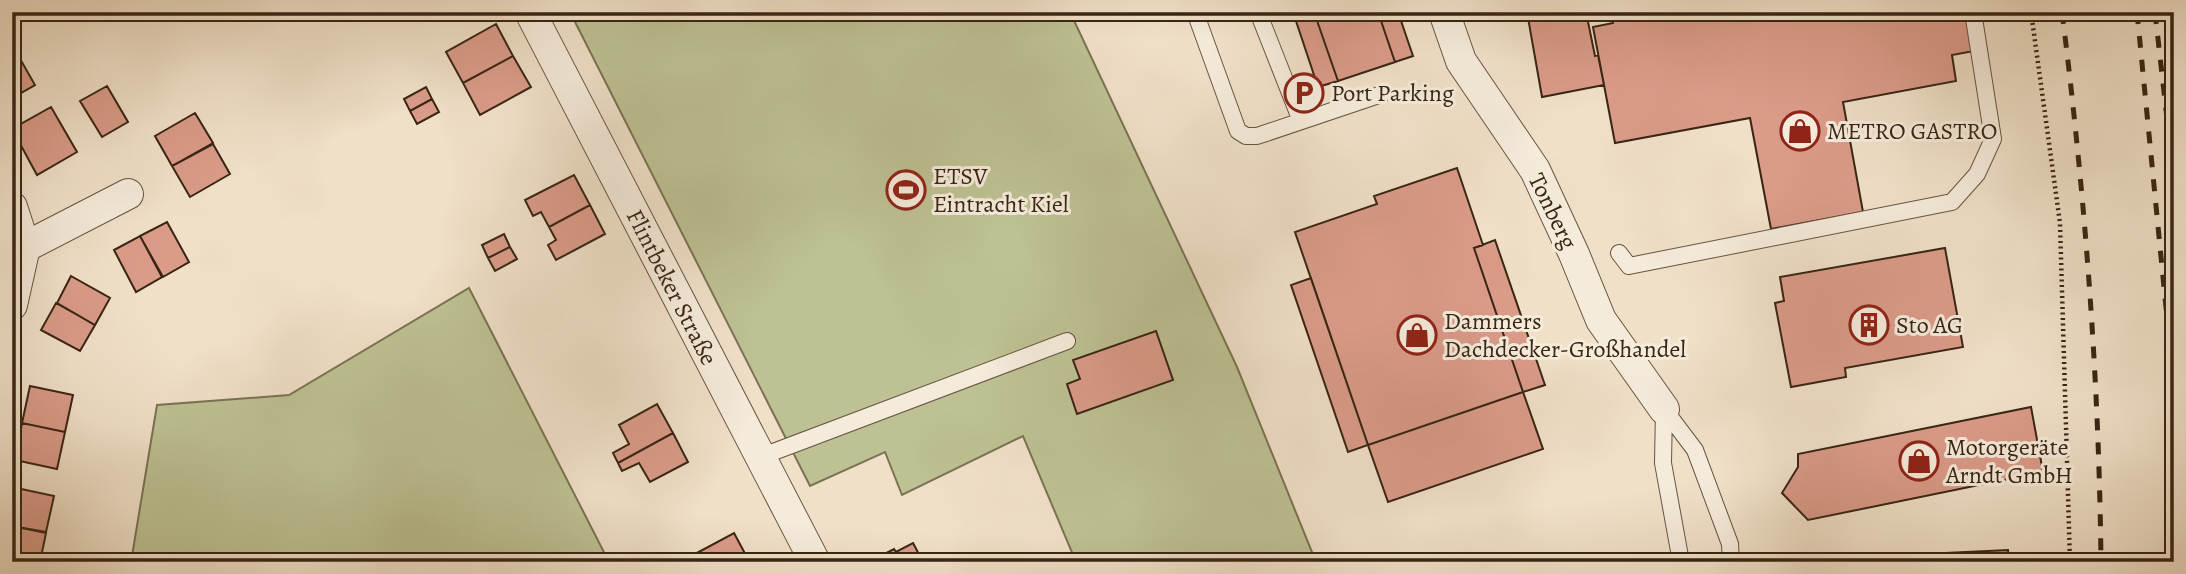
<svg xmlns="http://www.w3.org/2000/svg" width="2186" height="574" font-family="Alegreya,serif">
  <rect width="100%" height="100%" fill="#f0e0c8"/>
  <filter id="stains"><feTurbulence type="fractalNoise" baseFrequency=".00286" numOctaves="4"/><feColorMatrix values="0 0 0 0 .2 0 0 0 0 .09 0 0 0 0 .02 0 0 0 .5 -.17"/></filter>
  <radialGradient id="worn" r=".72"><stop offset=".6" stop-color="#630" stop-opacity="0"/><stop offset="1" stop-color="#630" stop-opacity=".3"/></radialGradient>
  <!-- green -->
  <path fill="#bdc193" stroke="#7a7353" stroke-width="2" d="M 570,12 L 1070,12 L 1237,367 L 1316,562 L 1076,562 L 1023,436 L 902,495 L 885,452 L 810,486 Z
    M 469,288 L 609,562 L 131,562 L 157,405 L 289,395 Z"/>
  <!-- building -->
  <path fill="#da9b89" stroke="#382513" stroke-width="2" d="M 1293,12 L 1314,12 L 1338,81 L 1318,87 Z
    M 1314,12 L 1378,12 L 1395,62 L 1338,81 Z
    M 1378,12 L 1398,12 L 1413,56 L 1395,62 Z
    M 1527,12 L 1586,12 L 1595,56 L 1598,55 L 1604,85 L 1542,97 Z
    M 1611,12 L 1967,12 L 1974,51 L 1952,55 L 1956,81 L 1843,102 L 1863,212 L 1771,229 L 1750,118 L 1615,143 L 1593,27 L 1613,23 Z
    M 496,24 L 513,56 L 463,83 L 446,52 Z
    M 513,56 L 531,87 L 480,115 L 463,83 Z
    M 19,57 L 35,85 L 12,98 L 12,60 Z
    M 107,86 L 128,122 L 102,137 L 80,101 Z
    M 426,87 L 432,99 L 410,111 L 404,99 Z
    M 432,99 L 439,112 L 417,124 L 410,111 Z
    M 51,107 L 77,152 L 37,175 L 12,129 Z
    M 195,113 L 213,143 L 172,166 L 155,136 Z
    M 213,144 L 230,174 L 190,197 L 172,166 Z
    M 1457,168 L 1483,245 L 1474,248 L 1523,392 L 1368,445 L 1295,232 L 1377,204 L 1374,196 Z
    M 574,175 L 590,205 L 549,227 L 541,212 L 533,216 L 525,200 Z
    M 590,205 L 605,234 L 556,260 L 548,245 L 556,240 L 549,227 Z
    M 167,222 L 189,262 L 163,277 L 140,236 Z
    M 504,234 L 510,247 L 488,258 L 482,245 Z
    M 140,236 L 162,277 L 136,292 L 114,250 Z
    M 1495,240 L 1545,385 L 1523,392 L 1474,248 Z
    M 510,247 L 517,259 L 495,271 L 488,258 Z
    M 1945,248 L 1963,347 L 1845,368 L 1846,377 L 1791,387 L 1775,303 L 1784,301 L 1780,277 Z
    M 71,276 L 110,298 L 95,325 L 57,303 Z
    M 1311,278 L 1368,445 L 1348,452 L 1291,285 Z
    M 56,303 L 95,325 L 80,351 L 41,330 Z
    M 1156,331 L 1173,380 L 1077,414 L 1067,384 L 1080,379 L 1073,360 Z
    M 30,386 L 73,395 L 65,432 L 22,423 Z
    M 1523,392 L 1543,449 L 1388,502 L 1368,445 Z
    M 657,404 L 673,433 L 618,463 L 613,453 L 629,444 L 619,425 Z
    M 2031,407 L 2043,472 L 1808,520 L 1782,493 L 1798,467 L 1798,454 Z
    M 22,423 L 65,432 L 57,469 L 15,460 Z
    M 673,433 L 688,462 L 650,482 L 639,463 L 622,471 L 618,463 Z
    M 12,487 L 54,496 L 46,532 L 12,526 Z
    M 12,526 L 46,533 L 40,562 L 12,562 Z
    M 734,533 L 749,561 L 699,562 L 695,554 Z
    M 913,543 L 923,562 L 869,562 L 894,549 L 896,552 Z
    M 2008,550 L 2009,562 L 1946,562 L 1946,553 Z"/>
  <g fill="none" stroke-linecap="round" stroke-linejoin="round">
    <!-- service casing -->
    <g stroke="#665440" stroke-width="18">
      <path id="service" d="M 1195,12 L 1238,131 L 1246,136 L 1257,136 L 1382,94
        M 1258,12 L 1301,121
        M 1619,253 L 1629,266 L 1952,202 L 1977,174 L 1993,139 L 1973,12
        M 1664,409 L 1695,450 L 1730,544 L 1731,562
        M 1664,409 L 1663,463 L 1681,562
        M 760,457 L 1067,341"/>
    </g>
    <!-- minor casing -->
    <g stroke="#665440" stroke-width="32">
      <path id="minor" d="M 530,12 L 815,562
        M 1444,12 L 1461,61 L 1535,170 L 1574,254 L 1601,320 L 1664,409
        M 12,207 L 25,247 L 12,305
        M 25,247 L 128,194"/>
    </g>
    <!-- path -->
    <path stroke="#382513" stroke-width="4.5" stroke-dasharray="2 3.5" stroke-linecap="butt" d="M 2031,12 L 2060,223 L 2070,562"/>
    <!-- service -->
    <use href="#service" stroke="#f5ebdb" stroke-width="16"/>
    <!-- minor -->
    <use href="#minor" stroke="#f5ebdb" stroke-width="30"/>
    <!-- rail -->
    <path stroke="#382513" stroke-width="5" stroke-dasharray="12 12" stroke-linecap="butt" d="M 2062,12 C 2085,195 2099,378 2101,562
      M 2137,12 L 2167,318 L 2174,439
      M 2155,12 L 2174,181"/>
  </g>
  <!-- icons -->
  <defs>
    <g id="parking-ring" transform="scale(2.0125)"><circle r="9.5" fill="#f5ebdb" stroke="#8f2418" stroke-width="1.5"/><path d="M-3.5-5.5H1a3.5 3.5 0 0 1 0 7H-1V5.5H-3.5ZM-1-3.4V-.6H.8a1.4 1.4 0 0 0 0-2.8Z" fill="#8f2418"/></g>
    <g id="shop-ring" transform="scale(2.0125)"><circle r="9.5" fill="#f5ebdb" stroke="#8f2418" stroke-width="1.5"/><path d="M-5-2.5h2.3a2.7 3.5 0 0 1 5.4 0H5L5.5 6h-11ZM-1.5-2.5h3a1.5 2.3 0 0 0-3 0Z" fill="#8f2418"/></g>
    <g id="stadium-ring" transform="scale(2.0125)"><circle r="9.5" fill="#f5ebdb" stroke="#8f2418" stroke-width="1.5"/><path d="M0-5a6.5 5 0 1 0 0 10a6.5 5 0 1 0 0-10ZM-3.5-1.8h7v3.6h-7Z" fill="#8f2418"/></g>
    <g id="building-ring" transform="scale(2.0125)"><circle r="9.5" fill="#f5ebdb" stroke="#8f2418" stroke-width="1.5"/><path d="M-4-6H4V6H1V3H-1V6H-4ZM-2.5-4.3h1.7v1.8h-1.7ZM.8-4.3h1.7v1.8H.8ZM-2.5-1h1.7V.8h-1.7ZM.8-1h1.7V.8H.8Z" fill="#8f2418"/></g>
  </defs>
  <g fill-rule="evenodd">
    <use href="#parking-ring" x="1304" y="93"/>
    <use href="#shop-ring" x="1800" y="131"/>
    <use href="#stadium-ring" x="906" y="190"/>
    <use href="#building-ring" x="1869" y="325"/>
    <use href="#shop-ring" x="1417" y="335"/>
    <use href="#shop-ring" x="1919" y="461"/>
  </g>
  <g text-anchor="middle" stroke-width="6" stroke-linejoin="round" paint-order="stroke">
    <!-- poi labels -->
    <g font-size="24" fill="#382513" stroke="#f5ebdb" text-anchor="start">
      <text x="1331" y="101">Port Parking</text>
      <text x="1827" y="139">METRO GASTRO</text>
      <text x="933" y="184">ETSV<tspan x="933" dy="28">Eintracht Kiel</tspan></text>
      <text x="1444" y="329">Dammers<tspan x="1444" dy="28">Dachdecker-Großhandel</tspan></text>
      <text x="1896" y="333">Sto AG</text>
      <text x="1946" y="455">Motorgeräte<tspan x="1946" dy="28">Arndt GmbH</tspan></text>
    </g>
    <!-- street labels -->
    <g font-size="24" fill="#382513" stroke="#f5ebdb">
      <text transform="translate(1553 211) rotate(64)" y="8">Tonberg</text>
      <text transform="translate(672 287) rotate(63)" y="8">Flintbeker Straße</text>
    </g>
  </g>
  <!-- margin -->
  <rect width="2186" height="574" fill="none" stroke="#f0e0c8" stroke-width="42"/>
  <rect x="14" y="14" width="2158" height="546" fill="none" stroke="#382513" stroke-width="3.5"/>
  <rect x="21" y="21" width="2144" height="532" fill="none" stroke="#382513" stroke-width="2"/>
  <rect width="100%" height="100%" filter="url(#stains)"/>
  <rect width="100%" height="100%" fill="url(#worn)"/>
</svg>
